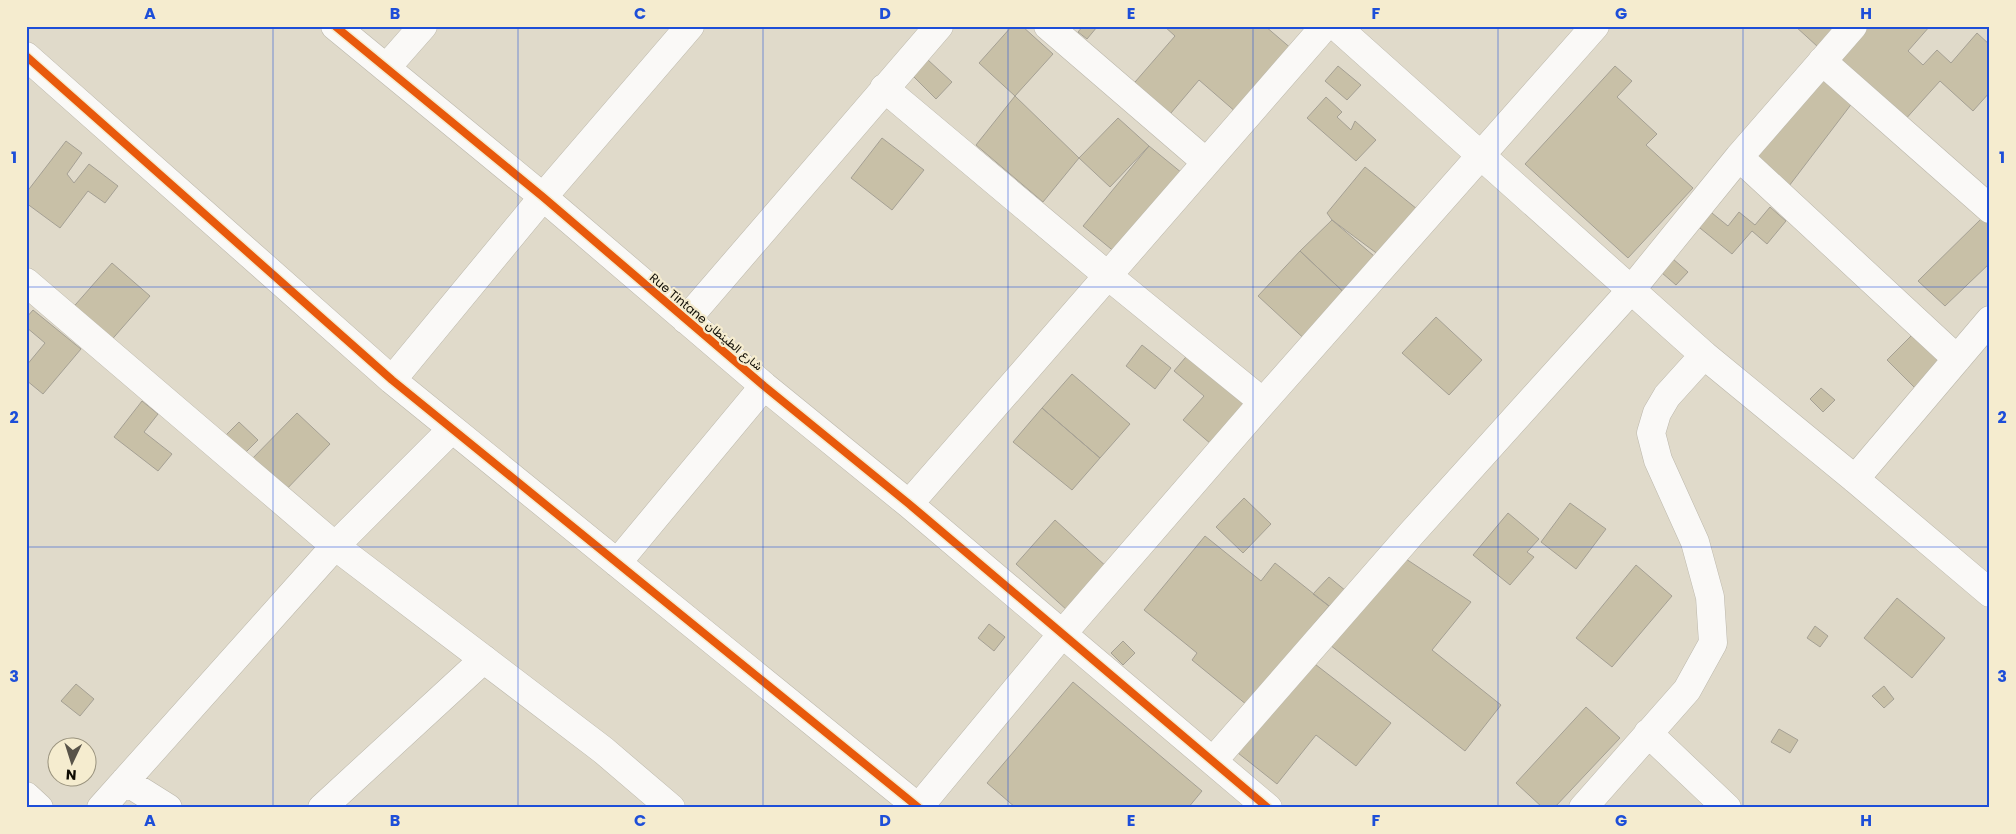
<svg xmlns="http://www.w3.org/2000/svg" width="2016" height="834" font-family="Poppins,Vazirmatn,sans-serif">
  <rect width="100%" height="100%" fill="#e0daca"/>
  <!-- building -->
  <path fill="#c8c0a7" stroke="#a5a094" d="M 1012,26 L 1022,26 L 1053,54 L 1015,96 L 979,63 Z
    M 1083,26 L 1096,26 L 1097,27 L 1087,39 L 1078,32 Z
    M 1164,26 L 1265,26 L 1293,50 L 1237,113 L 1199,80 L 1165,120 L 1129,89 L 1175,36 Z
    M 1795,26 L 1837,26 L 1818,47 Z
    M 1865,26 L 1930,26 L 1908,51 L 1923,65 L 1937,50 L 1951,63 L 1977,33 L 1990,45 L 1990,92 L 1973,111 L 1940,81 L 1903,122 L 1834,61 Z
    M 928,60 L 952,82 L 936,99 L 911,74 Z
    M 1338,66 L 1361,85 L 1347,100 L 1325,81 Z
    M 1615,66 L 1632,81 L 1617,97 L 1657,134 L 1646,145 L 1693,188 L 1628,258 L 1525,164 Z
    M 1822,76 L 1853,102 L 1789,186 L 1755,157 Z
    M 1015,96 L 1079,158 L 1043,202 L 976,145 Z
    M 1326,97 L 1342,112 L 1337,117 L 1351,130 L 1355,121 L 1376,140 L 1356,161 L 1307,118 Z
    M 1118,118 L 1149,146 L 1110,187 L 1079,158 Z
    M 882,138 L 924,170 L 892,210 L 851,178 Z
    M 66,141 L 82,153 L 67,174 L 74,183 L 89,164 L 118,186 L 105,203 L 88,191 L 60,228 L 26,203 L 26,193 Z
    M 1149,146 L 1182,173 L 1116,253 L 1083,226 Z
    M 1365,167 L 1417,209 L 1379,255 L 1332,220 L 1327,213 Z
    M 1770,207 L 1786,221 L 1767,244 L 1752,231 L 1732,254 L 1695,224 L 1707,209 L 1728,226 L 1739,212 L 1755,225 Z
    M 1982,218 L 1990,224 L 1990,263 L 1945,306 L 1918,281 Z
    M 1332,220 L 1381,262 L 1352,300 L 1300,251 Z
    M 1300,251 L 1352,300 L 1311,345 L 1258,296 Z
    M 1673,259 L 1688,272 L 1676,285 L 1662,273 Z
    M 112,263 L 150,296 L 108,344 L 69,312 Z
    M 33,310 L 81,349 L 43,394 L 26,380 L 26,366 L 45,343 L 26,327 L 26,318 Z
    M 1436,317 L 1482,360 L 1449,395 L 1402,353 Z
    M 1919,328 L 1953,362 L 1921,394 L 1887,360 Z
    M 1142,345 L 1171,368 L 1155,389 L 1126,366 Z
    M 1191,351 L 1249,400 L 1211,444 L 1183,420 L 1204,396 L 1174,371 Z
    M 1072,374 L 1130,424 L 1100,458 L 1042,408 Z
    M 1821,388 L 1835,400 L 1823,412 L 1810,399 Z
    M 142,401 L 158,414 L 144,432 L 172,454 L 158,471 L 114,437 Z
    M 1042,408 L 1100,458 L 1072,490 L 1013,442 Z
    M 297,413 L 330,444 L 282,494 L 248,463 Z
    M 239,422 L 258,440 L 242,456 L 223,438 Z
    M 1244,498 L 1271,524 L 1243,553 L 1216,527 Z
    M 1570,503 L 1606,529 L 1576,569 L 1541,542 Z
    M 1508,513 L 1539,539 L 1527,552 L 1534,557 L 1510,585 L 1473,555 Z
    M 1055,520 L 1108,568 L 1068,611 L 1016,564 Z
    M 1205,536 L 1261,581 L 1275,563 L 1329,606 L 1247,705 L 1192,660 L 1197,653 L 1144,610 Z
    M 1406,559 L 1471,602 L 1432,650 L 1501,705 L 1465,751 L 1330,645 Z
    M 1636,565 L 1672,596 L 1612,667 L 1576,638 Z
    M 1329,577 L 1346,591 L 1329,606 L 1313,594 Z
    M 1897,598 L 1945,638 L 1912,678 L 1864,638 Z
    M 989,624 L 1005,637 L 994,651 L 978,638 Z
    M 1815,626 L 1828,636 L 1820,647 L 1807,638 Z
    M 1123,641 L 1135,653 L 1123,665 L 1111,653 Z
    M 1311,661 L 1391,723 L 1356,766 L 1316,735 L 1277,784 L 1238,753 Z
    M 1073,682 L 1202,791 L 1188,808 L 1016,808 L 987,783 Z
    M 76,684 L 94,699 L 80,716 L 61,701 Z
    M 1884,686 L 1894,699 L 1884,708 L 1872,696 Z
    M 1586,707 L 1620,738 L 1554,808 L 1543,808 L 1516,783 Z
    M 1779,729 L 1798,740 L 1790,753 L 1771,742 Z"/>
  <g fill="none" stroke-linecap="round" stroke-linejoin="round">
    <!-- minor casing -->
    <g stroke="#bbb7ab" stroke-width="29">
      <path id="minor" d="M 335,26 L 543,197 L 764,386 L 909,504 L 1268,808
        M 1048,26 L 1206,162
        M 1336,26 L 1704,355 L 1855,479 L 1990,593
        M 26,56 L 392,380 L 919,808
        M 1822,61 L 1990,209
        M 386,68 L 423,26
        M 884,88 L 1107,275 L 1263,402
        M 1739,157 L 1957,359
        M 26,282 L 335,546 L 603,750 L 671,808
        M 686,320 L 939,26
        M 392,380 L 543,197 L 690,26
        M 1855,479 L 1990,320
        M 909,504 L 1325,26
        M 617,563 L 764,386
        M 1648,733 L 1727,808
        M 1213,761 L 1411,534 L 1631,290 L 1739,157 L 1853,26
        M 125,781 L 168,808
        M 26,796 L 39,808
        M 101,808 L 335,546 L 452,429
        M 322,808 L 484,659
        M 918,808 L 1063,633 L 1263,402 L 1595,26
        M 1583,808 L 1687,690 L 1713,643 L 1710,597 L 1695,542 L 1658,460 L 1651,433 L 1657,413 L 1667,396 L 1704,355"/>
    </g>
    <!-- minor -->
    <use href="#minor" stroke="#faf9f7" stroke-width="28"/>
    <!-- cycleway casing -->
    <g stroke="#f5eccf" stroke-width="11">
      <path id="cycleway" d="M 335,26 L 543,197 L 764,386 L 909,504 L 1268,808
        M 26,56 L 392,380 L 919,808"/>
    </g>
    <!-- cycleway -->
    <use href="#cycleway" stroke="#e8590c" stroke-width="8"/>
  </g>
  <!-- grid -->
  <path fill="none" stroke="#1d4ed8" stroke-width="1" stroke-opacity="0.55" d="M 273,26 L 273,808M 518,26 L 518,808M 763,26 L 763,808M 1008,26 L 1008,808M 1253,26 L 1253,808M 1498,26 L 1498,808M 1743,26 L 1743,808M 26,287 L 1990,287M 26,547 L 1990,547"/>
  <g text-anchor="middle" stroke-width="4.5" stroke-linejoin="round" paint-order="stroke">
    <!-- street labels -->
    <g font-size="12" fill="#0e0b03" stroke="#f5eccf">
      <text transform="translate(706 322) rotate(40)" y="4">Rue Tintane شارع الطينطان</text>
    </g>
  </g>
  <!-- border -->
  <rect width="2016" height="834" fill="none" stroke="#f5eccf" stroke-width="55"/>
  <!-- north arrow -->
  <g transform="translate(72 762) rotate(184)"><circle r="24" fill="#f5eccf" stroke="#99927d"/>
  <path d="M0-4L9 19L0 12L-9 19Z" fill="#585349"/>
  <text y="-8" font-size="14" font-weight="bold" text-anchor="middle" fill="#0e0b03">N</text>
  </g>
  <rect x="28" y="28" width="1960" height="778" fill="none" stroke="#1d4ed8" stroke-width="2"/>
  <g font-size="16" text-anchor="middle" font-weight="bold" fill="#1d4ed8">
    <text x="150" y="19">A</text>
    <text x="395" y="19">B</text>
    <text x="640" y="19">C</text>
    <text x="885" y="19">D</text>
    <text x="1131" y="19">E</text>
    <text x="1376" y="19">F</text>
    <text x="1621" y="19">G</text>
    <text x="1866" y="19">H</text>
    <text x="14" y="163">1</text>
    <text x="2002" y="163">1</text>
    <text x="14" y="423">2</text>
    <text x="2002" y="423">2</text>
    <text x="14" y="682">3</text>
    <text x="2002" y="682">3</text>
    <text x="150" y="826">A</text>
    <text x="395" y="826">B</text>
    <text x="640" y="826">C</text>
    <text x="885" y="826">D</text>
    <text x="1131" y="826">E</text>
    <text x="1376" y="826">F</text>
    <text x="1621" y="826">G</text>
    <text x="1866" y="826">H</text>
  </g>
</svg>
